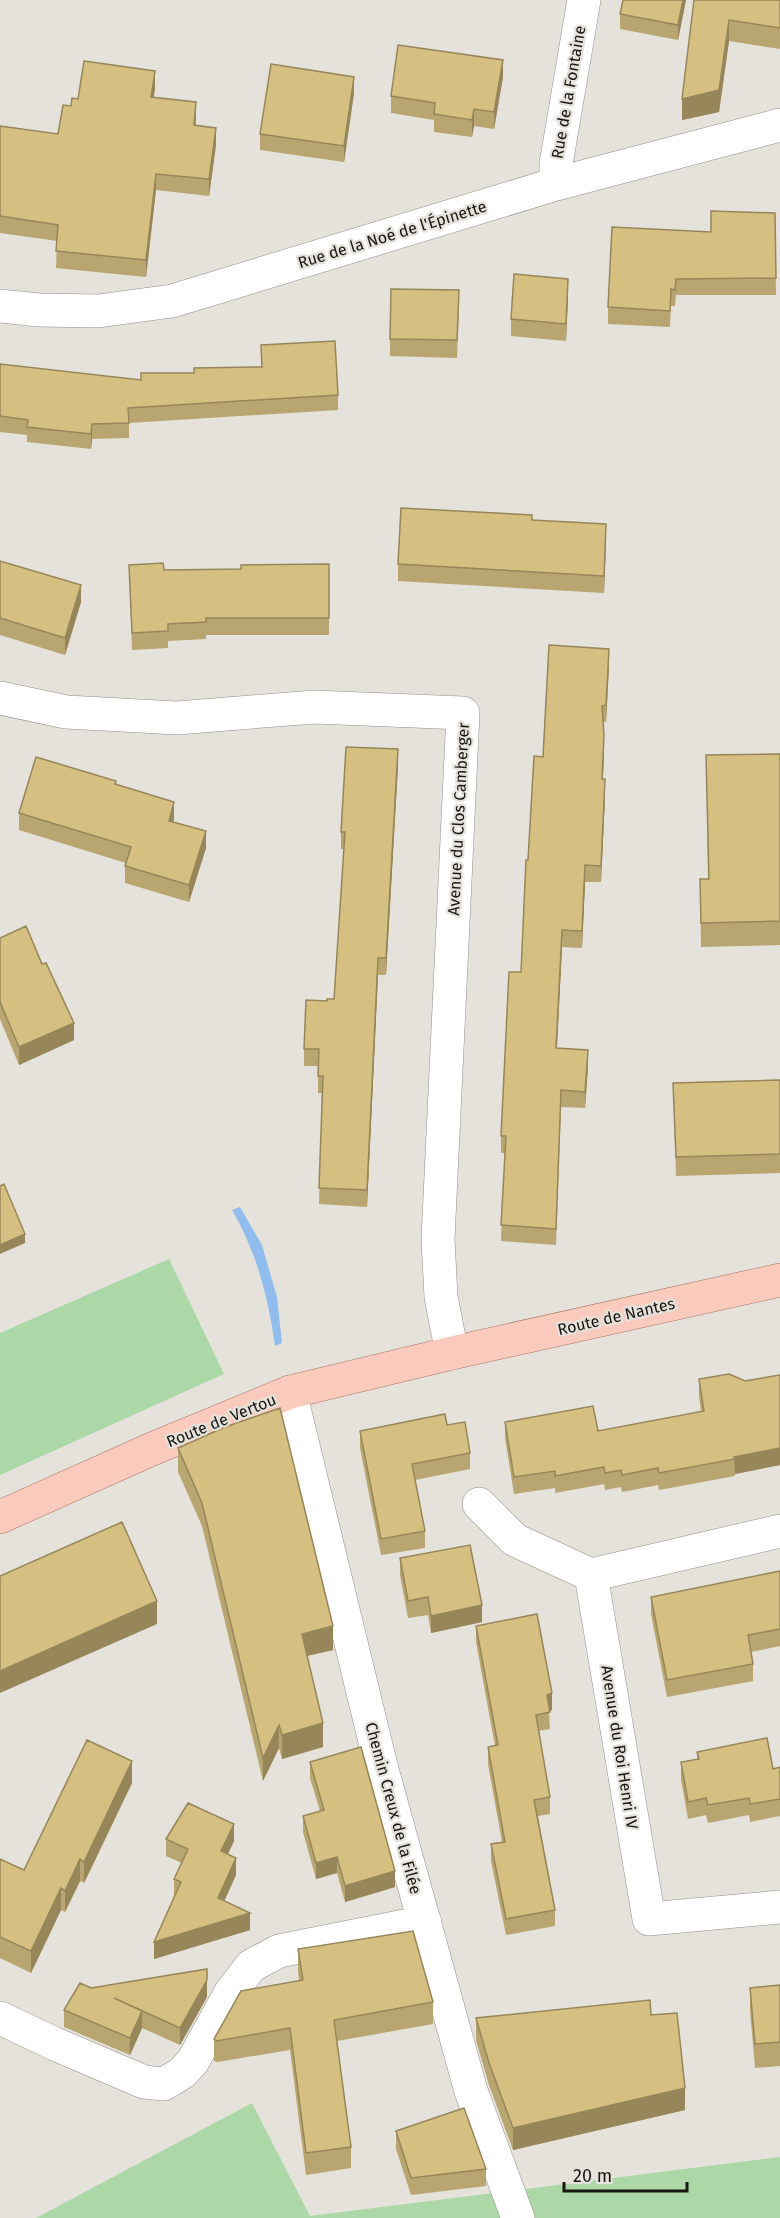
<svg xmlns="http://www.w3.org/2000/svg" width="780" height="2218" font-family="'Fira Sans',sans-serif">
  <rect width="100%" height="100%" fill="#e5e2db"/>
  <!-- green -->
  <path fill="#acd8a7" d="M 169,1259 L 224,1374 L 0,1475 L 0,1333 Z
    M 252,2103 L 310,2216 L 780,2157 L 780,2218 L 36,2218 Z"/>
  <!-- water -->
  <path fill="#90bdee" d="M 240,1207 L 262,1245 L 277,1297 L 282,1343 L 275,1346 C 268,1297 257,1253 232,1210 Z"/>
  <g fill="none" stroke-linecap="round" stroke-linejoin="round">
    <!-- minor casing -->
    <g stroke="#918f88" stroke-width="34">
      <path id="minor" d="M 556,184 L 556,164 L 584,0
        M 0,306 L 39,310 L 98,311 L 172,301 L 556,184 L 780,125
        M 0,698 L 66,712 L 177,718 L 314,707 L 463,713 L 438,1239 L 441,1297 L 452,1353
        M 290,1392 L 381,1766 L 471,2091 L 518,2218
        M 479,1504 L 515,1540 L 591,1575 L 780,1531
        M 591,1575 L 649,1919 L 780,1907
        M 0,2018 L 55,2044 L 144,2082 L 164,2084 L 182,2073 L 193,2061 L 231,1992 L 251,1966 L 279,1951 L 425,1922"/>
    </g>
    <!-- major casing -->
    <g stroke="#a97464" stroke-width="34">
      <path id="major" d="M 0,1517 L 152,1449 L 290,1392 L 452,1353 L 780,1280"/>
    </g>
    <!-- minor -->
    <use href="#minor" stroke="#fff" stroke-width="33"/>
    <!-- major -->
    <use href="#major" stroke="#facabc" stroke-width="33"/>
  </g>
  <!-- wall -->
  <path fill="#b8a56f" d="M 686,0 L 678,40 L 620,29 L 620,14 Z
    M 694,0 L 780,0 L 780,49 L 729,41 L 719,112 L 682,120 Z
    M 503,77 L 494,129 L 474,126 L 472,137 L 434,132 L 434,120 L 391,113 L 391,96 Z
    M 155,88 L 154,97 L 196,119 L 195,125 L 216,145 L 209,196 L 156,190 L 146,277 L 56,268 L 57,241 L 0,233 L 0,126 L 58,134 L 71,106 L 78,99 Z
    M 354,93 L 344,162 L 260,150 L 260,134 Z
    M 775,213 L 776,295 L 676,295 L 675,306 L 671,306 L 670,327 L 608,324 L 608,307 L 711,232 Z
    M 568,296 L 566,341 L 511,336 L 511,319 Z
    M 459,307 L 457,358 L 390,356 L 390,339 Z
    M 261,345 L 338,395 L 338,410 L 129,423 L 129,438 L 92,439 L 91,449 L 27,442 L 27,435 L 0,432 L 0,364 L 141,380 L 194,373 L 261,367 Z
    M 532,520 L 606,542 L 604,593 L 398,581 L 398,564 Z
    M 0,561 L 81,602 L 65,655 L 0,635 Z
    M 329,564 L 329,635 L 206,635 L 206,639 L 168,641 L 168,648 L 132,650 L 129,565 L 164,570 L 241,569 Z
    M 609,666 L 606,722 L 603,722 L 604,752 L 603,779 L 605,796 L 601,882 L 585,882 L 582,948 L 562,947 L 557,1048 L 588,1067 L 585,1108 L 561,1107 L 556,1245 L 501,1241 L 505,1153 L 501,1153 L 501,1136 L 521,972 L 528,860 L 543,757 Z
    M 780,754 L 780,945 L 701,947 L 700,879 L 708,879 L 706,755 Z
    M 398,766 L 386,975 L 378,975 L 367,1207 L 319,1204 L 322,1093 L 318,1093 L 318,1066 L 304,1066 L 304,1049 L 327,1001 L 334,999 L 344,849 L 341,849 L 341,832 Z
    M 116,785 L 174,819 L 173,822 L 206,848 L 189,902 L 125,883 L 125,866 L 126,863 L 19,830 L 19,813 Z
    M 0,938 L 74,1040 L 19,1065 L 0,1019 Z
    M 780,1080 L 780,1173 L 676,1176 L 673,1083 Z
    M 780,1375 L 780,1465 L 735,1474 L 735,1476 L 659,1490 L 658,1485 L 622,1492 L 621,1487 L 605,1490 L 604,1484 L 555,1493 L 555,1488 L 514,1494 L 505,1438 L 505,1422 L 598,1431 L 701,1412 L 699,1396 L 699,1379 L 745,1381 Z
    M 447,1425 L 470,1453 L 470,1469 L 415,1480 L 425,1531 L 425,1548 L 381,1555 L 360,1448 L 360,1431 Z
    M 178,1448 L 333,1650 L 307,1656 L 323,1747 L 282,1759 L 279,1748 L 263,1781 L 202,1526 L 178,1472 Z
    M 400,1558 L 482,1622 L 431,1633 L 428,1615 L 408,1618 L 400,1575 Z
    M 780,1571 L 780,1646 L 751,1652 L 753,1664 L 753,1681 L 667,1697 L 651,1614 L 651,1597 Z
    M 476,1626 L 552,1710 L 549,1711 L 550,1729 L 538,1731 L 550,1797 L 550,1814 L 538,1816 L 555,1910 L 555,1926 L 506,1935 L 491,1861 L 491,1844 L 502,1842 L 488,1764 L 488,1747 L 495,1746 L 476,1642 Z
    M 697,1752 L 773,1769 L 780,1767 L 780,1816 L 750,1822 L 749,1815 L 708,1823 L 706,1815 L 688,1819 L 681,1779 L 681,1762 L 697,1759 Z
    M 310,1762 L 395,1887 L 345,1902 L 337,1873 L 316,1879 L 303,1832 L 303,1816 L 320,1811 L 310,1778 Z
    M 132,1783 L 84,1883 L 80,1881 L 65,1912 L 61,1910 L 31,1973 L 0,1958 L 0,1859 L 24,1870 Z
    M 166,1839 L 234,1841 L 228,1854 L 236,1875 L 224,1901 L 250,1930 L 154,1959 L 174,1896 L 174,1879 L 182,1863 L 166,1856 Z
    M 298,1949 L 433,2002 L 433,2024 L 337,2041 L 351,2147 L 351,2168 L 306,2175 L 290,2050 L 217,2062 L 214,2061 L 214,2039 L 299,1981 L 298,1971 Z
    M 780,1985 L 780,2066 L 755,2068 L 750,2011 L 750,1988 Z
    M 91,1988 L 207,1997 L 180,2045 L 142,2028 L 130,2055 L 64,2027 L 64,2010 Z
    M 651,2015 L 685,2110 L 513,2150 L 489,2085 L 476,2040 L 476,2018 Z
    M 396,2131 L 486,2169 L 486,2186 L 411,2195 L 396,2149 Z"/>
  <!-- shaded-wall -->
  <path fill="#96865a" d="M 683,0 L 686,0 L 678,40 L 678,25 Z
    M 729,20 L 729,41 L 719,112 L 682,120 L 682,99 Z
    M 503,60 L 503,77 L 494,129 L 494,112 Z
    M 155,71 L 155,88 L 151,113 L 151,97 Z
    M 354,77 L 354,93 L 344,162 L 344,146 Z
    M 196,102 L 196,119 L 194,141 L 194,125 Z
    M 474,109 L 474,126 L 472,137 L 472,120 Z
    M 216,128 L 216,145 L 209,196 L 209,179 Z
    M 156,174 L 156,190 L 146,277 L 146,260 Z
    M 568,279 L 568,296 L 566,341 L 566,324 Z
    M 92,424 L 92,439 L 91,449 L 91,434 Z
    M 606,524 L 606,542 L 604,593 L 604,576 Z
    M 81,585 L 81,602 L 65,655 L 65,638 Z
    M 609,649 L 609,666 L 606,722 L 606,705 Z
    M 604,735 L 604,752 L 602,796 L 602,779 Z
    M 398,749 L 398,766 L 386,975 L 386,958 Z
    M 605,779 L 605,796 L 601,882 L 601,866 Z
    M 174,802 L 174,819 L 169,838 L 169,821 Z
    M 206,831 L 206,848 L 189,902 L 189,885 Z
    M 585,865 L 585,882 L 582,948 L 582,931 Z
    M 562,930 L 562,947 L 556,1065 L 556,1048 Z
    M 378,958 L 378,975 L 367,1207 L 367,1190 Z
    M 74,1023 L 74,1040 L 19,1065 L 19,1047 Z
    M 588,1050 L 588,1067 L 585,1108 L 585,1092 Z
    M 25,1234 L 25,1243 L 0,1254 L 0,1245 Z
    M 780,1448 L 780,1465 L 735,1474 L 734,1457 Z
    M 157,1601 L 157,1624 L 0,1693 L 0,1671 Z
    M 482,1605 L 482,1622 L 431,1633 L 431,1616 Z
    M 333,1626 L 333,1650 L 302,1657 L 302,1634 Z
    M 552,1693 L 552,1710 L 547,1711 L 547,1695 Z
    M 323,1723 L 323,1747 L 282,1759 L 282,1735 Z
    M 279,1725 L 279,1748 L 263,1781 L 263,1758 Z
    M 132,1761 L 132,1783 L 84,1883 L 84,1862 Z
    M 234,1824 L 234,1841 L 221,1868 L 221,1851 Z
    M 337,1857 L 337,1873 L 316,1879 L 316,1863 Z
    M 236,1858 L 236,1875 L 218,1915 L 218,1898 Z
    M 80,1859 L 80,1881 L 65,1912 L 65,1891 Z
    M 395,1871 L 395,1887 L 345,1902 L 345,1886 Z
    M 61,1888 L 61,1910 L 31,1973 L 31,1951 Z
    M 250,1913 L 250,1930 L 154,1959 L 154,1942 Z
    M 207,1969 L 207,1997 L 180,2045 L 180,2028 Z
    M 142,2011 L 142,2028 L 130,2055 L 130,2038 Z
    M 685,2088 L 685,2110 L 513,2150 L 513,2128 Z"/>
  <!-- building -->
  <path fill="#d6c081" stroke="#96865a" stroke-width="1.5" d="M 623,0 L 683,0 L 678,25 L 620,14 Z
    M 694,0 L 780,0 L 780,28 L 729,20 L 719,90 L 682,99 Z
    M 398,45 L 503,60 L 494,112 L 474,109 L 472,120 L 434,114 L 435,103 L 391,96 Z
    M 84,61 L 155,71 L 151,97 L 196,102 L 194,125 L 216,128 L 209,179 L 156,174 L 146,260 L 56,251 L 58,225 L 0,216 L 0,126 L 58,134 L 63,105 L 71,106 L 72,98 L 78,99 Z
    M 271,64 L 354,77 L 344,146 L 260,134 Z
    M 711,211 L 775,213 L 776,278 L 676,279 L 675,290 L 671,289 L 670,311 L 608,307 L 612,227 L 711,232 Z
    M 514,274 L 568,279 L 566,324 L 511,319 Z
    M 391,289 L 459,290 L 457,340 L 390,339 Z
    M 335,341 L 338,395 L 128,408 L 129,423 L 92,424 L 91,434 L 27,427 L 28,420 L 0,416 L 0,364 L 141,380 L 141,373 L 194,373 L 194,368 L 262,367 L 261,345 Z
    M 401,508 L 532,515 L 532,520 L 606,524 L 604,576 L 398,564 Z
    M 0,561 L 81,585 L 65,638 L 0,618 Z
    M 163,563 L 164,570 L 241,569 L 241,565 L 329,564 L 329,618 L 206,618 L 206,622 L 168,624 L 168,631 L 132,633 L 129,565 Z
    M 549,645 L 609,649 L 606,705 L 602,706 L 604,735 L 602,779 L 605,779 L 601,866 L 585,865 L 582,931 L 562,930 L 556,1048 L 588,1050 L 585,1092 L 561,1090 L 556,1229 L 501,1225 L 506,1136 L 501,1136 L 509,972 L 521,972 L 526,860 L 528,860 L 534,756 L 543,757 Z
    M 346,747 L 398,749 L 386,958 L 378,958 L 367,1190 L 319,1188 L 323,1076 L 318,1076 L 319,1049 L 304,1049 L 306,1000 L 327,1001 L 327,999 L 334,999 L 345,832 L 341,832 Z
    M 780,754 L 780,921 L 701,923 L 700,879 L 709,879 L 706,755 Z
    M 36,757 L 116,781 L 115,784 L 174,802 L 169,821 L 206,831 L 189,885 L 125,866 L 131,847 L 19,813 Z
    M 26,926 L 42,964 L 46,963 L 74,1023 L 19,1047 L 0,1002 L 0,938 Z
    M 780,1080 L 780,1154 L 676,1157 L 673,1083 Z
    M 4,1184 L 25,1234 L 0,1245 L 0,1186 Z
    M 729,1374 L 745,1381 L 780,1375 L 780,1448 L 734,1457 L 735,1459 L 659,1473 L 658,1468 L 622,1475 L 621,1470 L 605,1473 L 604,1467 L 555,1476 L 555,1471 L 514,1477 L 505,1422 L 593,1406 L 598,1431 L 704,1411 L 699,1379 Z
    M 280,1408 L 333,1626 L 302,1634 L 323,1723 L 282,1735 L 279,1725 L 263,1758 L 202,1503 L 178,1448 L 225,1427 Z
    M 445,1414 L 447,1425 L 465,1422 L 470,1453 L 412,1464 L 425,1531 L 381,1539 L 360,1431 Z
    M 122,1522 L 157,1601 L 0,1671 L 0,1576 Z
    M 470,1545 L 482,1605 L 431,1616 L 428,1597 L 408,1601 L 400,1558 Z
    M 780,1571 L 780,1629 L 748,1635 L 753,1664 L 667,1680 L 651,1597 Z
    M 537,1614 L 552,1693 L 547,1695 L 550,1712 L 536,1715 L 550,1797 L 534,1800 L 555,1910 L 506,1919 L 491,1844 L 505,1842 L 488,1747 L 498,1745 L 476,1626 Z
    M 767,1738 L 773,1769 L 780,1767 L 780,1799 L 750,1804 L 749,1798 L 708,1805 L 706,1798 L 688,1802 L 681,1762 L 699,1759 L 697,1752 Z
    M 87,1740 L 132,1761 L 84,1862 L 80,1859 L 65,1891 L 61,1888 L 31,1951 L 0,1937 L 0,1859 L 24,1870 Z
    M 361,1747 L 395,1871 L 345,1886 L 337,1857 L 316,1863 L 303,1816 L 324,1810 L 310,1762 Z
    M 188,1803 L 234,1824 L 221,1851 L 236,1858 L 218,1898 L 250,1913 L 154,1942 L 181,1882 L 174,1879 L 188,1849 L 166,1839 Z
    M 413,1931 L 433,2002 L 334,2020 L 351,2147 L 306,2153 L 290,2028 L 217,2041 L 214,2039 L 241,1991 L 303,1980 L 298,1949 Z
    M 207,1969 L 207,1980 L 180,2028 L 114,1998 L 142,2011 L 130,2038 L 64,2010 L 80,1983 L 91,1988 Z
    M 780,1985 L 780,2042 L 755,2044 L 750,1988 Z
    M 650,2000 L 651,2015 L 677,2013 L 685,2088 L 513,2128 L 489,2063 L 476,2018 Z
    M 464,2108 L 486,2169 L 411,2178 L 396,2131 Z"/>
  <g text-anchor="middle" stroke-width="4.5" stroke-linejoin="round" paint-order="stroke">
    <!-- street labels -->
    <g font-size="16" fill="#171613" stroke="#e5e2db">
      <text transform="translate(568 92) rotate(-80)" y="6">Rue de la Fontaine</text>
      <text transform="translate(392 234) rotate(-17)" y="6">Rue de la Noé de l'Épinette</text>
      <text transform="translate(458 819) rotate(-87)" y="6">Avenue du Clos Camberger</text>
      <text transform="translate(616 1316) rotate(-13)" y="6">Route de Nantes</text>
      <text transform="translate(221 1420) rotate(-22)" y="6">Route de Vertou</text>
      <text transform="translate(620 1747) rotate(81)" y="6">Avenue du Roi Henri IV</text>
      <text transform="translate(394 1808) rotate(75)" y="6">Chemin Creux de la Filée</text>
    </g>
  </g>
  <!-- scale -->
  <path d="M564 2182v9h123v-9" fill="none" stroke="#171613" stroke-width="3"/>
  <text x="573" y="2182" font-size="18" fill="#171613" stroke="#e5e2db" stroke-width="4.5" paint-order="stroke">20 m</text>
</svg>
